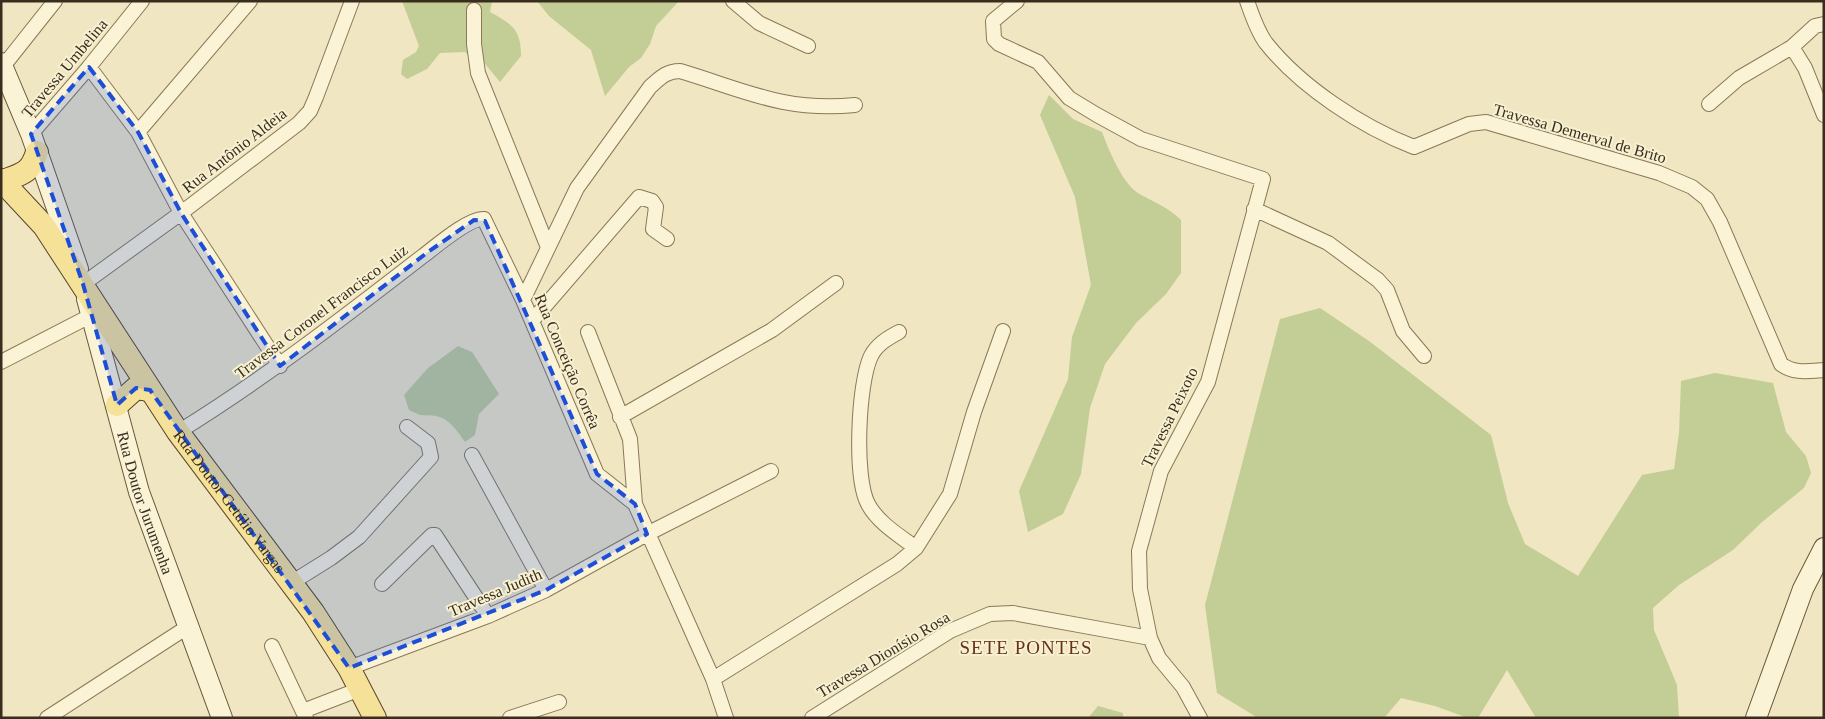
<svg xmlns="http://www.w3.org/2000/svg" width="1825" height="719" font-family="'Times New Roman',serif">
  <rect width="100%" height="100%" fill="#f0e6c1"/>
  <!-- green -->
  <path fill="#c2ce95" d="M 402,1 L 492,1 L 490,12 C 512,24 521,29 521,56 L 500,82 L 482,60 L 471,57 L 465,52 L 440,53 L 427,69 L 407,79 L 401,74 L 403,60 L 416,52 L 419,46 Z
    M 537,1 L 679,1 L 656,26 L 650,44 L 641,58 L 629,67 L 605,96 L 591,50 L 549,16 Z
    M 1049,95 L 1073,119 L 1102,132 C 1108,148 1122,183 1138,193 C 1153,202 1168,207 1181,220 L 1181,273 L 1166,294 L 1136,323 L 1105,364 L 1090,408 L 1081,474 L 1063,514 L 1028,532 L 1019,491 L 1068,379 L 1072,337 L 1091,285 L 1075,197 L 1040,115 Z
    M 1320,308 L 1369,341 L 1491,435 L 1508,503 L 1525,544 L 1578,576 L 1642,475 L 1674,469 L 1679,433 L 1681,381 L 1715,373 L 1773,383 L 1786,432 L 1806,456 L 1811,473 L 1804,488 L 1762,522 L 1733,550 L 1679,585 L 1653,608 L 1654,630 L 1677,685 L 1679,718 L 1536,718 L 1507,670 L 1478,718 L 1468,718 L 1435,706 L 1401,698 L 1384,718 L 1258,718 L 1217,693 L 1205,605 L 1280,319 Z
    M 458,346 L 472,352 L 499,394 L 479,414 L 475,435 L 465,442 C 457,431 449,418 436,416 C 421,414 425,418 409,410 L 404,395 L 428,368 Z
    M 1098,706 L 1123,713 L 1123,718 L 1088,718 Z"/>
  <g fill="none" stroke-linecap="round" stroke-linejoin="round">
    <!-- street casing -->
    <g stroke="#8a7858" stroke-width="16">
      <path id="street" d="M 733,1 L 759,23 L 808,46
        M 1017,1 L 993,21 L 994,39 L 999,44 L 1038,62 L 1069,98 L 1097,115 L 1141,139 L 1263,179 L 1208,382 L 1161,471 L 1139,551 L 1140,589 L 1150,638 L 1159,658 L 1183,687 L 1200,718
        M 1247,1 C 1252,15 1257,31 1266,43 C 1301,87 1362,127 1414,147 L 1469,124 L 1486,122 L 1659,173 L 1692,187 L 1707,199 L 1720,222 L 1781,364 C 1793,374 1809,371 1824,370
        M 474,10 L 474,44 L 478,73 L 547,245
        M 1792,47 L 1805,68 L 1824,115
        M 89,67 L 138,132 L 181,213 L 280,366
        M 1,69 L 55,1
        M 1709,104 L 1739,78 L 1792,47 L 1815,26 L 1824,24
        M 138,132 L 250,1
        M 31,134 L 89,67 L 142,1
        M 1254,209 L 1328,243 L 1378,280 L 1387,290 L 1403,331 L 1424,356
        M 83,284 L 181,213 L 299,123 L 310,111 L 316,97 L 352,1
        M 523,300 L 577,188 L 650,87 C 660,78 666,71 680,71 C 744,90 784,112 855,105
        M 532,321 L 639,197 L 652,201 L 656,207 L 653,229 L 667,239
        M 588,332 L 630,439 L 635,504
        M 899,332 C 888,338 877,344 871,356 C 858,383 854,478 868,504 C 878,523 900,536 916,548
        M 1,362 L 92,315
        M 620,417 L 772,330 L 836,283
        M 178,432 C 264,379 343,318 423,256 C 435,247 470,217 484,219 L 523,300 L 597,474 L 635,504 L 713,679 L 726,718
        M 472,455 L 546,590
        M 291,583 L 331,558 L 359,537 L 431,457 L 428,443 L 407,427
        M 382,584 L 432,535 L 435,535 L 488,616
        M 272,646 L 306,718
        M 349,668 L 488,616 L 546,590 L 647,534 L 771,471
        M 713,679 L 897,564 L 916,548 L 950,494 L 974,412 L 1003,331
        M 303,711 L 360,689
        M 47,718 L 189,626
        M 510,718 L 559,702
        M 812,718 L 950,631 L 990,614 L 1013,613 L 1150,638"/>
    </g>
    <!-- secondary casing -->
    <g stroke="#6c583b" stroke-width="22">
      <g id="secondary">
        <path d="M 1,63 L 31,134 L 78,269"/>
        <path id="s1" d="M 87,299 L 139,492 L 222,718"/>
        <path d="M 1756,718 L 1803,589 L 1824,548"/>
      </g>
    </g>
    <!-- primary casing -->
    <g stroke="#58452c" stroke-width="24">
      <g id="primary">
        <path id="s2" d="M 1,180 L 44,226 L 178,432 L 313,612 L 349,668 L 375,718"/>
        <path d="M 3,181 C 22,174 31,173 37,152"/>
        <path d="M 117,405 L 136,388 L 150,390"/>
      </g>
    </g>
    <!-- street -->
    <use href="#street" stroke="#faf3d5" stroke-width="14"/>
    <!-- secondary -->
    <use href="#secondary" stroke="#faf3d5" stroke-width="20"/>
    <!-- primary -->
    <use href="#primary" stroke="#f5e197" stroke-width="22"/>
  </g>
  <!-- marked area -->
  <path fill="#1d4ed8" fill-opacity="0.2" stroke="#1d4ed8" stroke-width="4" stroke-dasharray="10 6" stroke-linejoin="round" d="M 89,67 L 138,132 L 181,213 L 280,366 L 428,252 L 474,220 L 485,221 L 597,474 L 635,504 L 647,534 L 546,590 L 349,668 L 150,390 L 136,388 L 117,405 L 83,284 L 31,134 Z"/>
  <g text-anchor="middle" stroke-width="4" stroke-linejoin="round" paint-order="stroke">
    <!-- street labels -->
    <g font-size="16" fill="#392d1d" stroke="#f7f0d1">
      <text transform="translate(64 68) rotate(-50)" y="6">Travessa Umbelina</text>
      <text transform="translate(1580 133) rotate(16)" y="6">Travessa Demerval de Brito</text>
      <text transform="translate(234 150) rotate(-38)" y="6">Rua Antônio Aldeia</text>
      <text transform="translate(321 311) rotate(-37)" y="6">Travessa Coronel Francisco Luiz</text>
      <text transform="translate(568 361) rotate(67)" y="6">Rua Conceição Corrêa</text>
      <text transform="translate(1169 417) rotate(-64)" y="6">Travessa Peixoto</text>
      <text dy="6" stroke="none"><textPath href="#s2" startOffset="395">Rua Doutor Getúlio Vargas</textPath></text>
      <text dy="6" stroke="none"><textPath href="#s1" startOffset="212">Rua Doutor Jurumenha</textPath></text>
      <text transform="translate(495 592) rotate(-23)" y="6">Travessa Judith</text>
      <text transform="translate(883 654) rotate(-31)" y="6">Travessa Dionísio Rosa</text>
    </g>
    <!-- quarter labels -->
    <g font-size="19" letter-spacing="1" fill="#68321a" stroke="#f7f0d1">
      <text x="1026" y="654">SETE PONTES</text>
    </g>
  </g>
  <!-- border -->
  <rect width="1825" height="719" fill="none" stroke="#392d1d" stroke-width="5"/>
</svg>
